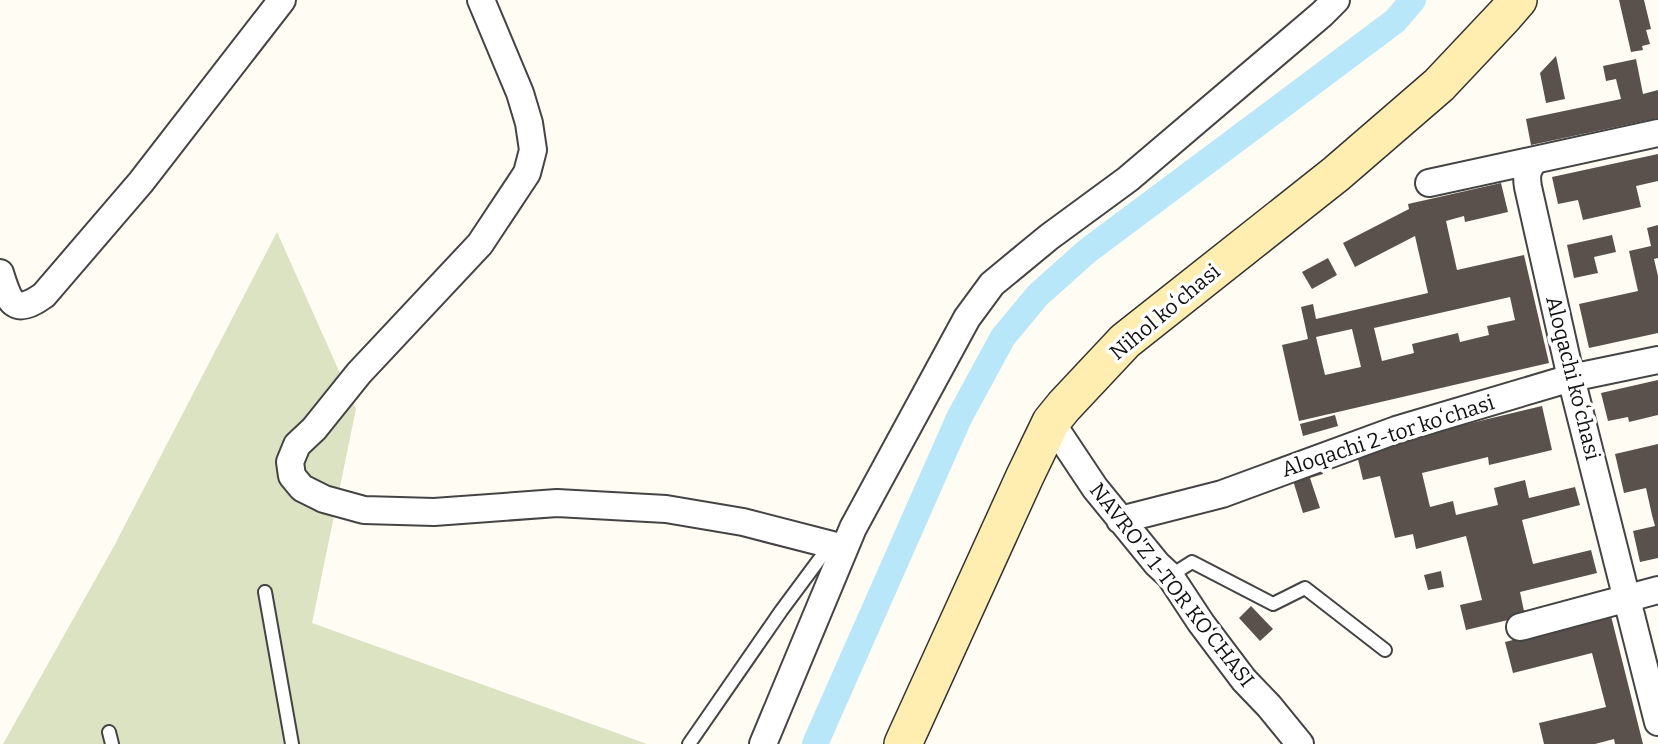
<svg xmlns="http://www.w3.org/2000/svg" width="1658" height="744" font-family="Bitter,serif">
  <rect width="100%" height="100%" fill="#fffcf4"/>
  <!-- cemetery -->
  <path fill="#dce3c3" d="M 277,232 L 356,409 L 312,623 L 647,744 L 3,744 L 113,548 Z"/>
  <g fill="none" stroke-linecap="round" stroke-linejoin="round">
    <!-- canal -->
    <path stroke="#b7e7f8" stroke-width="26" d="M 815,744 L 959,418 L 1003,337 L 1038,295 L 1086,252 L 1395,21 L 1413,0"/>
  </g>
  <!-- building -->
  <path fill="#5a504c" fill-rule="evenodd" d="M 1619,0 L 1644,0 L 1651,29 L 1646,30 L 1650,44 L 1642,46 L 1643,50 L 1631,52 Z
    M 1556,56 L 1565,99 L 1546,103 L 1540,73 Z
    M 1636,59 L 1643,94 L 1658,90 L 1658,118 L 1531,145 L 1526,119 L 1621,99 L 1616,79 L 1606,81 L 1603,66 Z
    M 1658,154 L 1658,181 L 1636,186 L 1641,207 L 1583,220 L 1578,200 L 1558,204 L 1552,177 Z
    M 1501,183 L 1508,212 L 1465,222 L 1464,216 L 1446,221 L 1457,270 L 1524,255 L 1549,363 L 1299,421 L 1282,345 L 1308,339 L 1301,307 L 1313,304 L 1316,319 L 1428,293 L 1415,236 L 1355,267 L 1343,243 L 1409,209 L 1408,204 ZM 1510,297 L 1515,320 L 1487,326 L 1489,335 L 1460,342 L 1458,333 L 1412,344 L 1414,353 L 1382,361 L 1374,328 ZM 1352,329 L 1361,367 L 1325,375 L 1316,337 Z
    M 1658,225 L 1658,258 L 1654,259 L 1658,276 L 1658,333 L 1589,348 L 1579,304 L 1638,291 L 1629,251 L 1651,246 L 1647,228 Z
    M 1612,235 L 1616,252 L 1594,257 L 1598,273 L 1574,278 L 1567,245 Z
    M 1328,258 L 1337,275 L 1312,289 L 1302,272 Z
    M 1658,380 L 1658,415 L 1629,422 L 1628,417 L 1608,421 L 1601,393 Z
    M 1542,406 L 1552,450 L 1489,465 L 1488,457 L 1422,473 L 1430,507 L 1453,501 L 1456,515 L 1498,505 L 1494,488 L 1525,480 L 1529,498 L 1575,487 L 1580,505 L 1522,520 L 1533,564 L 1591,550 L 1597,573 L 1520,592 L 1525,616 L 1466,630 L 1460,605 L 1482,600 L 1466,536 L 1416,549 L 1413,534 L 1395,538 L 1380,476 L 1363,480 L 1356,451 Z
    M 1335,415 L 1338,426 L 1303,436 L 1300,424 Z
    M 1658,444 L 1658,558 L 1640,562 L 1633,531 L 1655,526 L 1652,515 L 1646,488 L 1624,493 L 1615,454 Z
    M 1321,465 L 1323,474 L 1310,478 L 1320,508 L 1303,513 L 1291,474 Z
    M 1441,571 L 1444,587 L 1428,590 L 1424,575 Z
    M 1251,606 L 1273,629 L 1260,641 L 1239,618 Z
    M 1611,616 L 1643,744 L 1615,744 L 1614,739 L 1595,744 L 1544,744 L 1539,723 L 1606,707 L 1592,653 L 1513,673 L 1505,642 Z"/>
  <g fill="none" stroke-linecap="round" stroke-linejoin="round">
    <!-- service casing -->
    <g stroke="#444" stroke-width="16">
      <path id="service" d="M 1170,576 L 1192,562 L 1273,604 L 1305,588 L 1385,650
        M 265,592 L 292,744
        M 109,732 L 112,744
        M 689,744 L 781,611 L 830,545"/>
    </g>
    <!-- minor casing -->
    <g stroke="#444" stroke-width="30">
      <path id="minor" d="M 481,0 L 520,93 L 529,123 L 533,150 L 527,173 L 480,244 L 359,373 L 314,429 L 297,445 L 290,462 L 292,476 L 302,488 L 324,499 L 364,510 L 434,512 L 557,503 L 666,509 L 743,522 L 844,548
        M 1535,160 C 1527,169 1526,175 1528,187 L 1571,378 L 1658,722
        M 1429,183 L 1658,133
        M 0,273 C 9,302 14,317 44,295 L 141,182 L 282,0
        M 1051,422 L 1095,488 L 1157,564 L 1170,576 L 1201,623 L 1244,680 L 1269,706 L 1300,744
        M 1120,520 L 1222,494 L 1396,430 L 1571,378 L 1658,360
        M 1520,627 L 1658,590
        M 763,744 L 853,528 L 967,318 L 992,284 L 1049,237 L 1128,179 L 1322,14 L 1336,0"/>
    </g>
    <!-- secondary casing -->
    <g stroke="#333" stroke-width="40">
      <path id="secondary" d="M 903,744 L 1025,476 L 1051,422 L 1064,406 L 1125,341 L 1336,174 L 1439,85 L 1505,15 L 1518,0"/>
    </g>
    <!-- service -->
    <use href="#service" stroke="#fff" stroke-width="12"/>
    <!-- minor -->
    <use href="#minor" stroke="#fff" stroke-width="26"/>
    <!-- secondary -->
    <use href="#secondary" stroke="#ffeeaf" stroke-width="37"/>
  </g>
  <g text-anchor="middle" stroke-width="7" stroke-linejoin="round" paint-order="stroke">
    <!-- street labels -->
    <g font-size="21" fill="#111" stroke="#fff">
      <text transform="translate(1165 312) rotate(-40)" y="7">Nihol koʻchasi</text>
      <text transform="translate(1573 378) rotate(76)" y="7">Aloqachi koʻchasi</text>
      <text transform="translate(1388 436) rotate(-18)" y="7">Aloqachi 2-tor koʻchasi</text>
      <text transform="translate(1172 585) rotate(52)" y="7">NAVRO'Z 1-TOR KO‘CHASI</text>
    </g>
  </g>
</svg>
